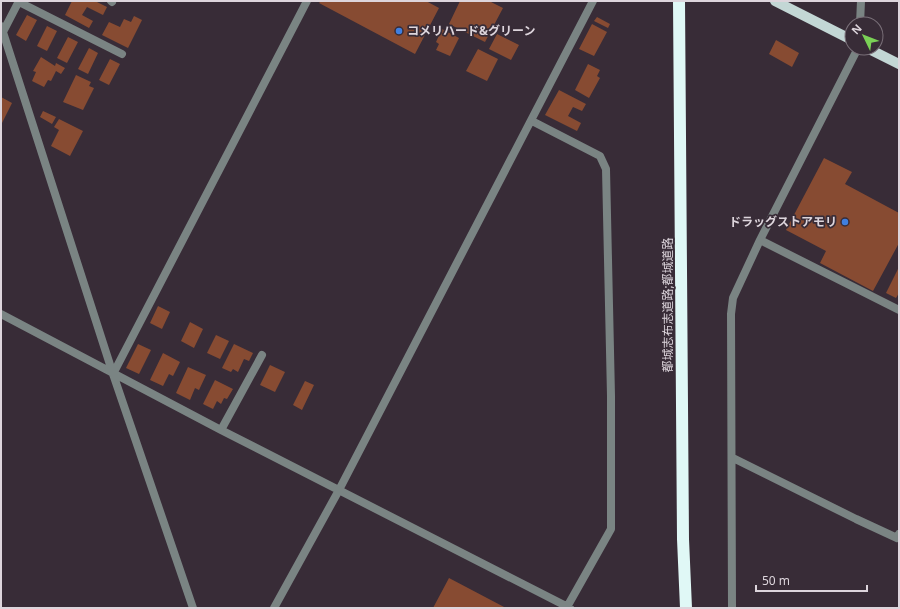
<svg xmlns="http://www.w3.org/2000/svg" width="900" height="609" font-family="'Noto Sans','Noto Sans JP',sans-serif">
  <rect width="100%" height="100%" fill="#382c37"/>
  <!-- building -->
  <path fill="#874b32" d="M 72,1 L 95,1 L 107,7 L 103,15 L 87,7 L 82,15 L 93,21 L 89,28 L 65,15 Z
    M 321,1 L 426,1 L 439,8 L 415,54 L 319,3 Z
    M 460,1 L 489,1 L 503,8 L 485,42 L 449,24 Z
    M 27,15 L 37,20 L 26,41 L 16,35 Z
    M 134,16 L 142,20 L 128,48 L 102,35 L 109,22 L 120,27 L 124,19 L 131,22 Z
    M 597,17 L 610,24 L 608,28 L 594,21 Z
    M 592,24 L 607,32 L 594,56 L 579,49 Z
    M 47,26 L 57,31 L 47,51 L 37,46 Z
    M 442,29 L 459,38 L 450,56 L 436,50 L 439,44 L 436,42 Z
    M 497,34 L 519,45 L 511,60 L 489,49 Z
    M 68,37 L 78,42 L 67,63 L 57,58 Z
    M 776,40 L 799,53 L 792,67 L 769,54 Z
    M 89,48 L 98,53 L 88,74 L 78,69 Z
    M 478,49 L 498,59 L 487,81 L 466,71 Z
    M 41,57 L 55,66 L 56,63 L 65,68 L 61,74 L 56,71 L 51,81 L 48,80 L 44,87 L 32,81 L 36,72 L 33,71 Z
    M 110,59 L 120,64 L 109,85 L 99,80 Z
    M 588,64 L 600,70 L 597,76 L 600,78 L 589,98 L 575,90 Z
    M 76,75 L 91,82 L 89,86 L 94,88 L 83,110 L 63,102 Z
    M 559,90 L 586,104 L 582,111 L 573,107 L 568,116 L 581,123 L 577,131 L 545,115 Z
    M 1,97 L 12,103 L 1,125 Z
    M 43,111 L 56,117 L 52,124 L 40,117 Z
    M 59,119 L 83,131 L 70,156 L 51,146 L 59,130 L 54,127 Z
    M 824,158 L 852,172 L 845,184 L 899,213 L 899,243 L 873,291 L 820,263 L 826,251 L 786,230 Z
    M 899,267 L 899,293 L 896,298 L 886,293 Z
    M 158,306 L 170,312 L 162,329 L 150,323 Z
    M 190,322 L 203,329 L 194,348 L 181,341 Z
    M 216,335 L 229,341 L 220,359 L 207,353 Z
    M 138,344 L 151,350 L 139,374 L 126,368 Z
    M 234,344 L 253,353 L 249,361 L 244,359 L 238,372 L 233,369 L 231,372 L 222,368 Z
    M 163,353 L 180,362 L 173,376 L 169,374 L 163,386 L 150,380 Z
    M 270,365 L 285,372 L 275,392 L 260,385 Z
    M 188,367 L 206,375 L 199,390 L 195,388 L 190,400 L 176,393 Z
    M 215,380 L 233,389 L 227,399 L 224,398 L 221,404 L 217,401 L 213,409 L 203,404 Z
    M 305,381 L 314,385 L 302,410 L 293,405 Z
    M 449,578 L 506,608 L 433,608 Z"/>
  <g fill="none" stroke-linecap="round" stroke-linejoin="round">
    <!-- street -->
    <path stroke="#7a8483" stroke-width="8" d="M 111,1 L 112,2
      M 19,2 L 122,54
      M 860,24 L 861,1
      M 1,26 L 113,374 L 193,608
      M 3,32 L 19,1
      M 532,121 L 600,156 L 606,169 L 611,396 L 611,529 L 567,607
      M 760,240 L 899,310
      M 1,314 L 221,430 L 570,608
      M 113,374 L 307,1
      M 221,430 L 262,355
      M 733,458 L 856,519 L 897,538 L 899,534
      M 274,608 L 339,490 L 593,1
      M 732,608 L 731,314 L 733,298 L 760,240 L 858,48"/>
    <!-- primary -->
    <path stroke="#c3d7d5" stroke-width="10" d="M 775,1 L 852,40
      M 867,48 L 899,64"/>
    <!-- highway -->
    <path stroke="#e0f8f6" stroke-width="12" d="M 679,1 L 683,539 L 686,608"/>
  </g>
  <!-- markers -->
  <g fill="#3f7fe0" stroke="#382c37" stroke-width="1.5">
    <circle cx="399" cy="31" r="4"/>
    <circle cx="845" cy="222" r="4"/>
  </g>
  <g text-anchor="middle" stroke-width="3.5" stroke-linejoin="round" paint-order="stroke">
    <!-- poi labels -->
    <g font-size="12" font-weight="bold" fill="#ddd5dc" stroke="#382c37" text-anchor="start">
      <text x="407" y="35">コメリハード&amp;グリーン</text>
      <text x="837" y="226" text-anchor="end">ドラッグストアモリ</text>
    </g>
    <!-- street labels -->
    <g font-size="12" fill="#ddd5dc" stroke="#382c37">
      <text transform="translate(668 305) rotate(-90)" y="4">都城志布志道路;都城道路</text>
    </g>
  </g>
  <!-- border -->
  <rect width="900" height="609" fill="none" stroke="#ddd5dc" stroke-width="4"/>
  <!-- north arrow -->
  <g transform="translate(864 36) rotate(313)"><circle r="19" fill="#382c37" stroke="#7a7079"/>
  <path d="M0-3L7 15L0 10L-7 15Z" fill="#7ad156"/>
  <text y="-6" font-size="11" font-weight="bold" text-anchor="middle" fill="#ddd5dc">N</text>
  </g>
  <!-- scale -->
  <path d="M756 585v6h111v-6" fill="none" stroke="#ddd5dc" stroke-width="2"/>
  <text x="762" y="585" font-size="12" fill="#ddd5dc" stroke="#382c37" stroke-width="3" paint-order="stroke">50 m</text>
</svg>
